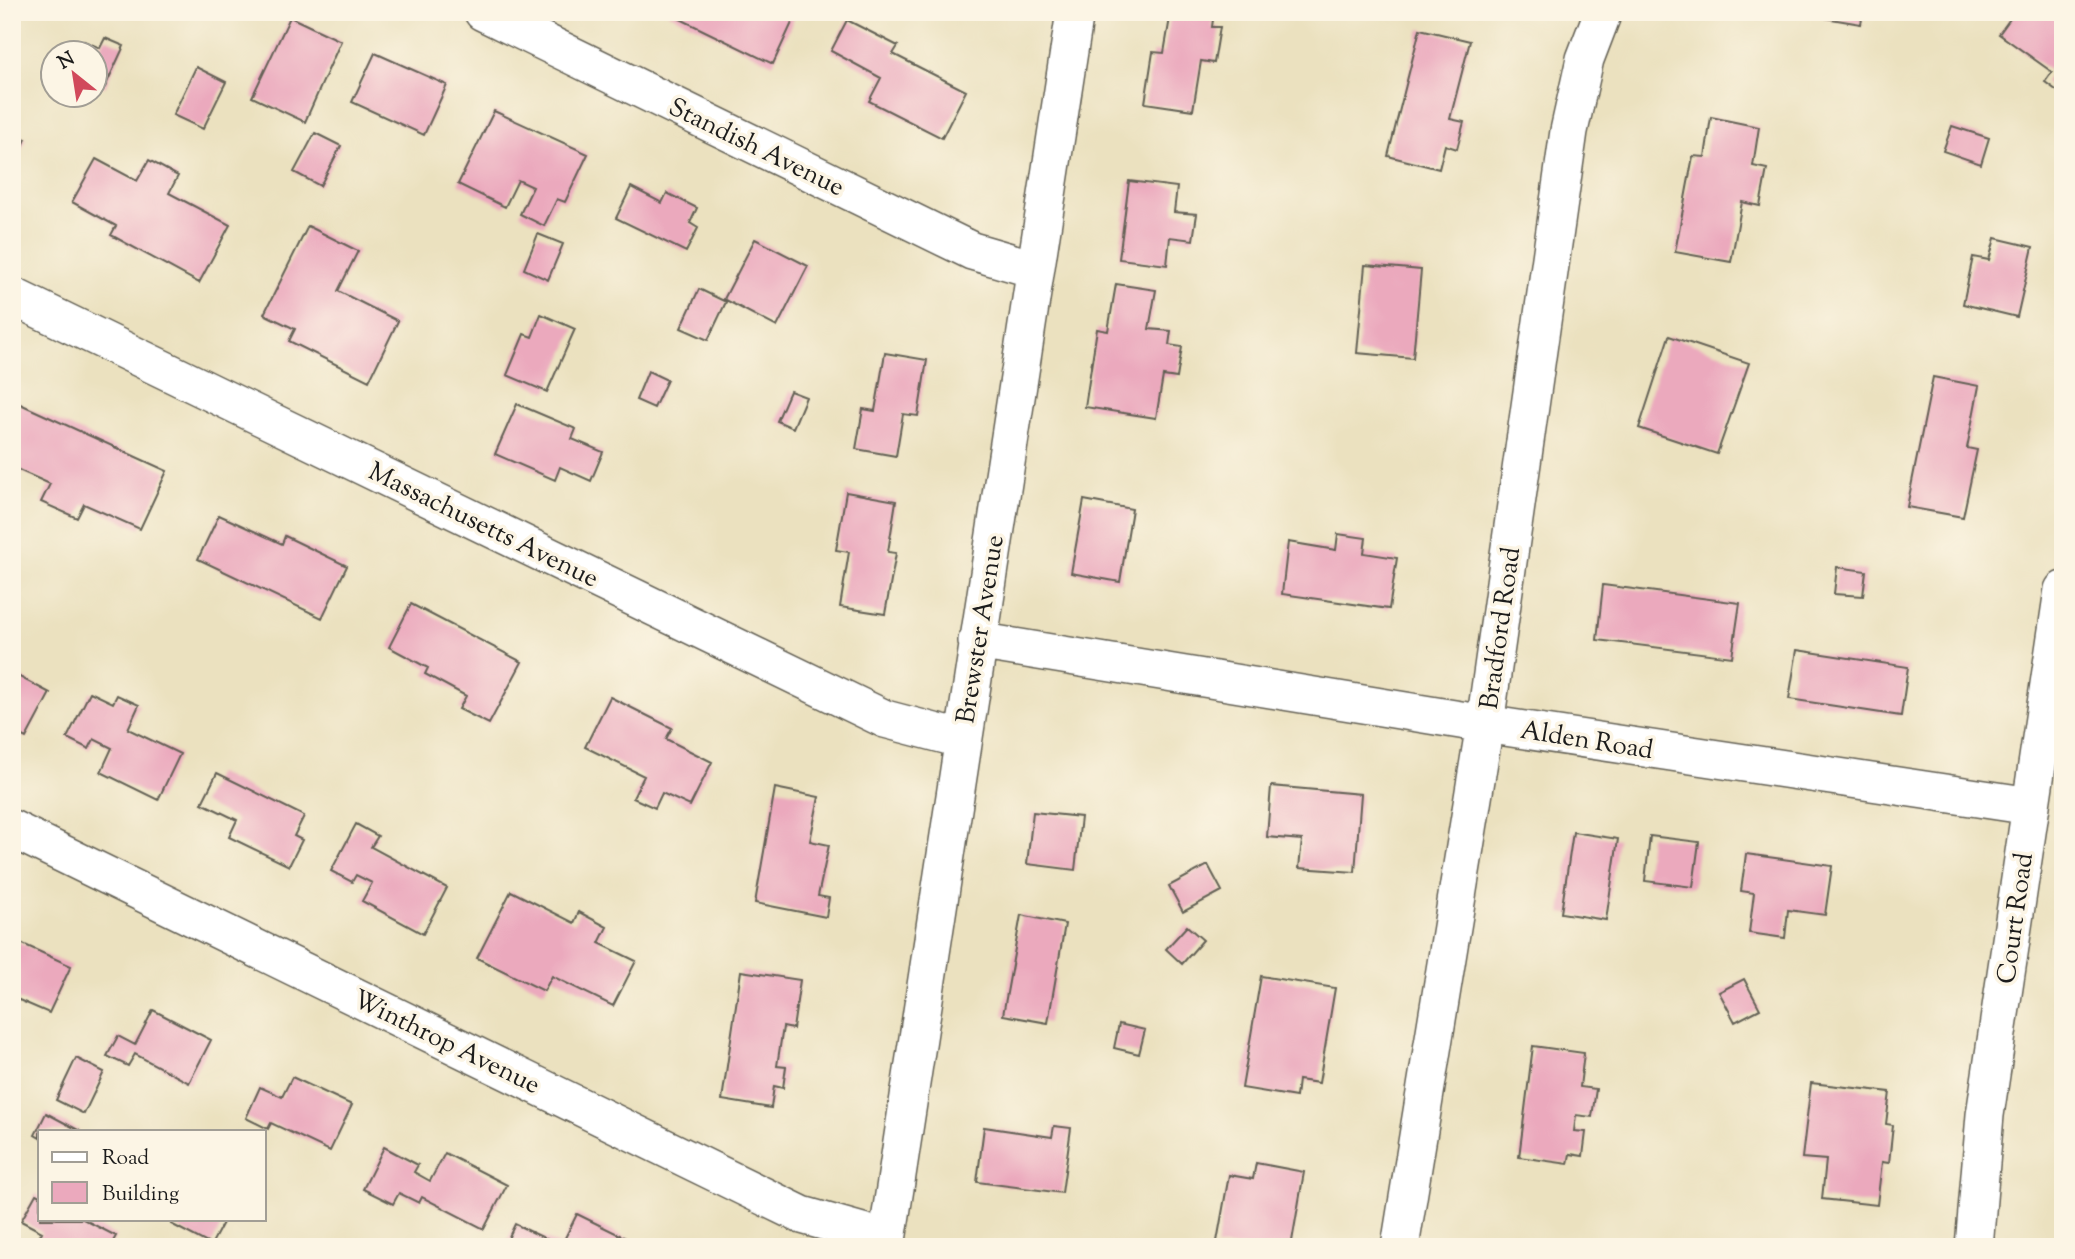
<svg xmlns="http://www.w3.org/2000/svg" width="2075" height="1259" font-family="'Sorts Mill Goudy',serif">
  <rect width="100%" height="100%" fill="#fcf5e5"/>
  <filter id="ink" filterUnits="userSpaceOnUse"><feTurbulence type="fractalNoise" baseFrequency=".0143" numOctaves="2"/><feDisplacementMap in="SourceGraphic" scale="14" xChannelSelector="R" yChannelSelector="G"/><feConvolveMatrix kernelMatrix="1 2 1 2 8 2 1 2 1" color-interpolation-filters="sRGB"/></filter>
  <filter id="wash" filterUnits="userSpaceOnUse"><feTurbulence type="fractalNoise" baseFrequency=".00686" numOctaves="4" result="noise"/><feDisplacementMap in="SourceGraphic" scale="28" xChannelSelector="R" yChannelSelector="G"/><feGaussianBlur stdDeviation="1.57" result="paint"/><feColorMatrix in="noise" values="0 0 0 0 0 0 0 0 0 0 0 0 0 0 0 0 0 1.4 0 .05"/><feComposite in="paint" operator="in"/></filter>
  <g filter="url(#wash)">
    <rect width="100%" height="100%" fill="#ebe1bf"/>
    <g id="blocks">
      <!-- building -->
      <path fill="#eba9bd" d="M 666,12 L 797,12 L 773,64 Z
        M 1171,12 L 1214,12 L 1212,27 L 1220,27 L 1214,63 L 1201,61 L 1193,110 L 1145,103 L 1153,52 L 1164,53 Z
        M 1826,12 L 1863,12 L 1861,24 L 1825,18 Z
        M 2015,12 L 2063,12 L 2063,95 L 2045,82 L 2052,72 L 1999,34 Z
        M 290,17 L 341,41 L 305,122 L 252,97 Z
        M 847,20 L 898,46 L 893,54 L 966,91 L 942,138 L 869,101 L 881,78 L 831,51 Z
        M 1420,29 L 1470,41 L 1450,119 L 1464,122 L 1457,149 L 1445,145 L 1439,169 L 1388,156 Z
        M 105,38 L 124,46 L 105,87 L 94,82 L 94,52 L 79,52 L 84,41 L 100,48 Z
        M 375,53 L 447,85 L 424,135 L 352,102 Z
        M 196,67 L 226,82 L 203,129 L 173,115 Z
        M 494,111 L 588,154 L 565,202 L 557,199 L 544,226 L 520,214 L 533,187 L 518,180 L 505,207 L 458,184 Z
        M 1711,117 L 1759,127 L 1753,166 L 1767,169 L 1760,206 L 1742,202 L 1731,262 L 1675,252 L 1693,156 L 1705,157 Z
        M 1952,126 L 1989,138 L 1981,164 L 1943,151 Z
        M 12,133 L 26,139 L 12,171 Z
        M 315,133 L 341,146 L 320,186 L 294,172 Z
        M 96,159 L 137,181 L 149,160 L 178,176 L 169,193 L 230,225 L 199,283 L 111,235 L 116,226 L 72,202 Z
        M 1129,181 L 1177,187 L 1174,212 L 1197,214 L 1193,240 L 1170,237 L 1167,265 L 1119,259 Z
        M 631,187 L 662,203 L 667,193 L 697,208 L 690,223 L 698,228 L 686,252 L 616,218 Z
        M 308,226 L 358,251 L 338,291 L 398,321 L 369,381 L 289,341 L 295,329 L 264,314 Z
        M 538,234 L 563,244 L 548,280 L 524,269 Z
        M 1995,238 L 2033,247 L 2017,317 L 1963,304 L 1973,257 L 1989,260 Z
        M 755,239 L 808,266 L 777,327 L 724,299 Z
        M 1365,265 L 1421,270 L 1413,358 L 1357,353 Z
        M 1116,284 L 1156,290 L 1149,329 L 1171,331 L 1169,345 L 1182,347 L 1177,378 L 1163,376 L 1156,418 L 1085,407 L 1097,329 L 1108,331 Z
        M 699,289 L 726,302 L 708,340 L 681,328 Z
        M 541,314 L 575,329 L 547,392 L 507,375 L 524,334 L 532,337 Z
        M 1669,336 L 1749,363 L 1717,454 L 1639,428 Z
        M 885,353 L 927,360 L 918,416 L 903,414 L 896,456 L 856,449 L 863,409 L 875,411 Z
        M 648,371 L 667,380 L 654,408 L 636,400 Z
        M 1933,377 L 1979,386 L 1967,448 L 1977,450 L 1963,517 L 1907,507 Z
        M 790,391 L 806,397 L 793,428 L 777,421 Z
        M 18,403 L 167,471 L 140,529 L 84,504 L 77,518 L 41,502 L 50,484 L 12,467 L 12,416 Z
        M 517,404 L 576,429 L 572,439 L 603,452 L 591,481 L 560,467 L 555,480 L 495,454 Z
        M 846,492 L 896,501 L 888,552 L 896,553 L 885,614 L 840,607 L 849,552 L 836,550 Z
        M 1084,500 L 1132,509 L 1120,582 L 1071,573 Z
        M 219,515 L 282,544 L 285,536 L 347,566 L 322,618 L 198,559 Z
        M 1338,534 L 1366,538 L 1364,553 L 1397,558 L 1389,609 L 1282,594 L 1288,542 L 1336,550 Z
        M 1837,567 L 1866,571 L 1863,596 L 1834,594 Z
        M 1603,585 L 1740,603 L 1732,657 L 1597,640 Z
        M 411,604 L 522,662 L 489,724 L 459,709 L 466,696 L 425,674 L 428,668 L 389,647 Z
        M 1797,650 L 1908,667 L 1901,716 L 1789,699 Z
        M 12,673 L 50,693 L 26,738 L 12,731 Z
        M 90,692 L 113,703 L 117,695 L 139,705 L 128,729 L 180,754 L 158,800 L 101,772 L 112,748 L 94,739 L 89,749 L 67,738 Z
        M 610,697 L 672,728 L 666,739 L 712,762 L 690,806 L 662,793 L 655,808 L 633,798 L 644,776 L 585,747 Z
        M 217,773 L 304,816 L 294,836 L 302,840 L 289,866 L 229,837 L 237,820 L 202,803 Z
        M 1271,786 L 1361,794 L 1355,872 L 1299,868 L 1302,840 L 1267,837 Z
        M 775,788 L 819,797 L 810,841 L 829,845 L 818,896 L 829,898 L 826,917 L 755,903 Z
        M 1033,812 L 1081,817 L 1075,870 L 1027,864 Z
        M 356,824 L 378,836 L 371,847 L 447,888 L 423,934 L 362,901 L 372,883 L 356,875 L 352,882 L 331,871 Z
        M 1573,832 L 1618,839 L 1606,920 L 1561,913 Z
        M 1650,836 L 1699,842 L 1693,887 L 1645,881 Z
        M 1746,854 L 1832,866 L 1825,915 L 1788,910 L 1785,938 L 1749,933 L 1754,893 L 1741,891 Z
        M 1208,865 L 1222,891 L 1183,912 L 1169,886 Z
        M 511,891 L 574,923 L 579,912 L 607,927 L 599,943 L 636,961 L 613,1006 L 552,976 L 544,991 L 477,958 Z
        M 1021,915 L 1065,924 L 1048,1023 L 1003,1015 Z
        M 1187,926 L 1203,940 L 1182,964 L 1166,949 Z
        M 12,939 L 71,966 L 49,1013 L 12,997 Z
        M 741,971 L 800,980 L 793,1029 L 783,1027 L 777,1066 L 786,1067 L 783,1088 L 774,1086 L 771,1108 L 722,1100 Z
        M 1261,976 L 1335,988 L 1319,1083 L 1298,1080 L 1296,1097 L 1242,1088 Z
        M 1744,979 L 1760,1009 L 1735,1022 L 1719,992 Z
        M 153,1010 L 211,1040 L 189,1083 L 135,1054 L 128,1066 L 107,1056 L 118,1036 L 135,1045 Z
        M 1119,1024 L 1145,1030 L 1139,1054 L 1114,1048 Z
        M 1533,1046 L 1584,1053 L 1580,1087 L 1596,1089 L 1592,1117 L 1576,1115 L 1574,1131 L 1586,1132 L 1583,1156 L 1570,1154 L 1568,1164 L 1519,1157 Z
        M 76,1058 L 104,1072 L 84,1114 L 56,1100 Z
        M 292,1077 L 352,1105 L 330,1151 L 271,1123 L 268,1129 L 246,1118 L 260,1087 L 282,1097 Z
        M 1811,1083 L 1890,1092 L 1886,1124 L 1893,1125 L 1889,1163 L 1882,1162 L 1877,1205 L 1822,1199 L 1826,1160 L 1802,1158 Z
        M 46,1113 L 80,1131 L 40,1131 L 40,1138 L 35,1135 Z
        M 1054,1126 L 1071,1128 L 1062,1193 L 977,1182 L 984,1127 L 1052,1137 Z
        M 384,1147 L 418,1165 L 414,1172 L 430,1181 L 445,1153 L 507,1185 L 484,1229 L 422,1197 L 419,1203 L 399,1193 L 393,1204 L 363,1189 Z
        M 1256,1163 L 1304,1172 L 1291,1247 L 1216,1247 L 1229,1175 L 1253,1179 Z
        M 36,1194 L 40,1196 L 40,1219 L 83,1219 L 116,1236 L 110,1247 L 34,1247 L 42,1232 L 21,1221 Z
        M 577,1214 L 638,1244 L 637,1247 L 504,1247 L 515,1224 L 561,1246 Z
        M 174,1219 L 225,1219 L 211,1245 L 171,1224 Z"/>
    </g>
  </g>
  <g filter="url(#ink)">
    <use href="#blocks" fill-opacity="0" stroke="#646155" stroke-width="2"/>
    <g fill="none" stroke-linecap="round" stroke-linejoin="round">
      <!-- minor casing -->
      <g stroke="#646155" stroke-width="40">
        <path id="minor" d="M 483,12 L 972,251 L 1034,269
          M 12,296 L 885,719 L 961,739
          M 977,641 L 1485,724 L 2031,806
          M 12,829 L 802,1215 L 887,1239
          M 886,1247 L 1075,12
          M 1400,1247 L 1485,724 L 1569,131 L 1585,59 L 1603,12
          M 1974,1247 L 1985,1115 L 2063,590"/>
      </g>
      <!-- minor -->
      <use href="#minor" stroke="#fff" stroke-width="37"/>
    </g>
  </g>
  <g text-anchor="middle" stroke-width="7" stroke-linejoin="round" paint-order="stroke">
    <!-- street labels -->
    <g font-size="26" fill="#1c1c1c" stroke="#fcf5e5">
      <text transform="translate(757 146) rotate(26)" y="9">Standish Avenue</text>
      <text transform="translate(484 524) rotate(26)" y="9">Massachusetts Avenue</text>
      <text transform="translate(1499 628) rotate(-82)" y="9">Bradford Road</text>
      <text transform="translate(979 629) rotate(-81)" y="9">Brewster Avenue</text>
      <text transform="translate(1587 739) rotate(9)" y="9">Alden Road</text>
      <text transform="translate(2014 918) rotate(-82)" y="9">Court Road</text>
      <text transform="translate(447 1041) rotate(26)" y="9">Winthrop Avenue</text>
    </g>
  </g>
  <!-- margin -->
  <rect width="2075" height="1259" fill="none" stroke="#fcf5e5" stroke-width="42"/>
  <!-- legend -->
  <rect x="38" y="1130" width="228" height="91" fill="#fcf5e5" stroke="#a29e95" stroke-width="2"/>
  <rect x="52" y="1152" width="35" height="10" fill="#ffffff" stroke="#a29e95" stroke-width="2"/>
  <text x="102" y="1164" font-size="21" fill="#1c1c1c">Road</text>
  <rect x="52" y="1182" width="35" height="21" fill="#eba9bd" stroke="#a29e95" stroke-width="2"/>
  <text x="102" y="1200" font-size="21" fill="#1c1c1c">Building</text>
  <!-- north arrow -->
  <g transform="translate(74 74) rotate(330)"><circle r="33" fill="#fcf5e5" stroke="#a29e95" stroke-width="2"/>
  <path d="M0-5L12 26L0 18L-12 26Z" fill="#d1495b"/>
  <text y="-10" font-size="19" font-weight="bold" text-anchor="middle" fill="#1c1c1c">N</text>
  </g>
</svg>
